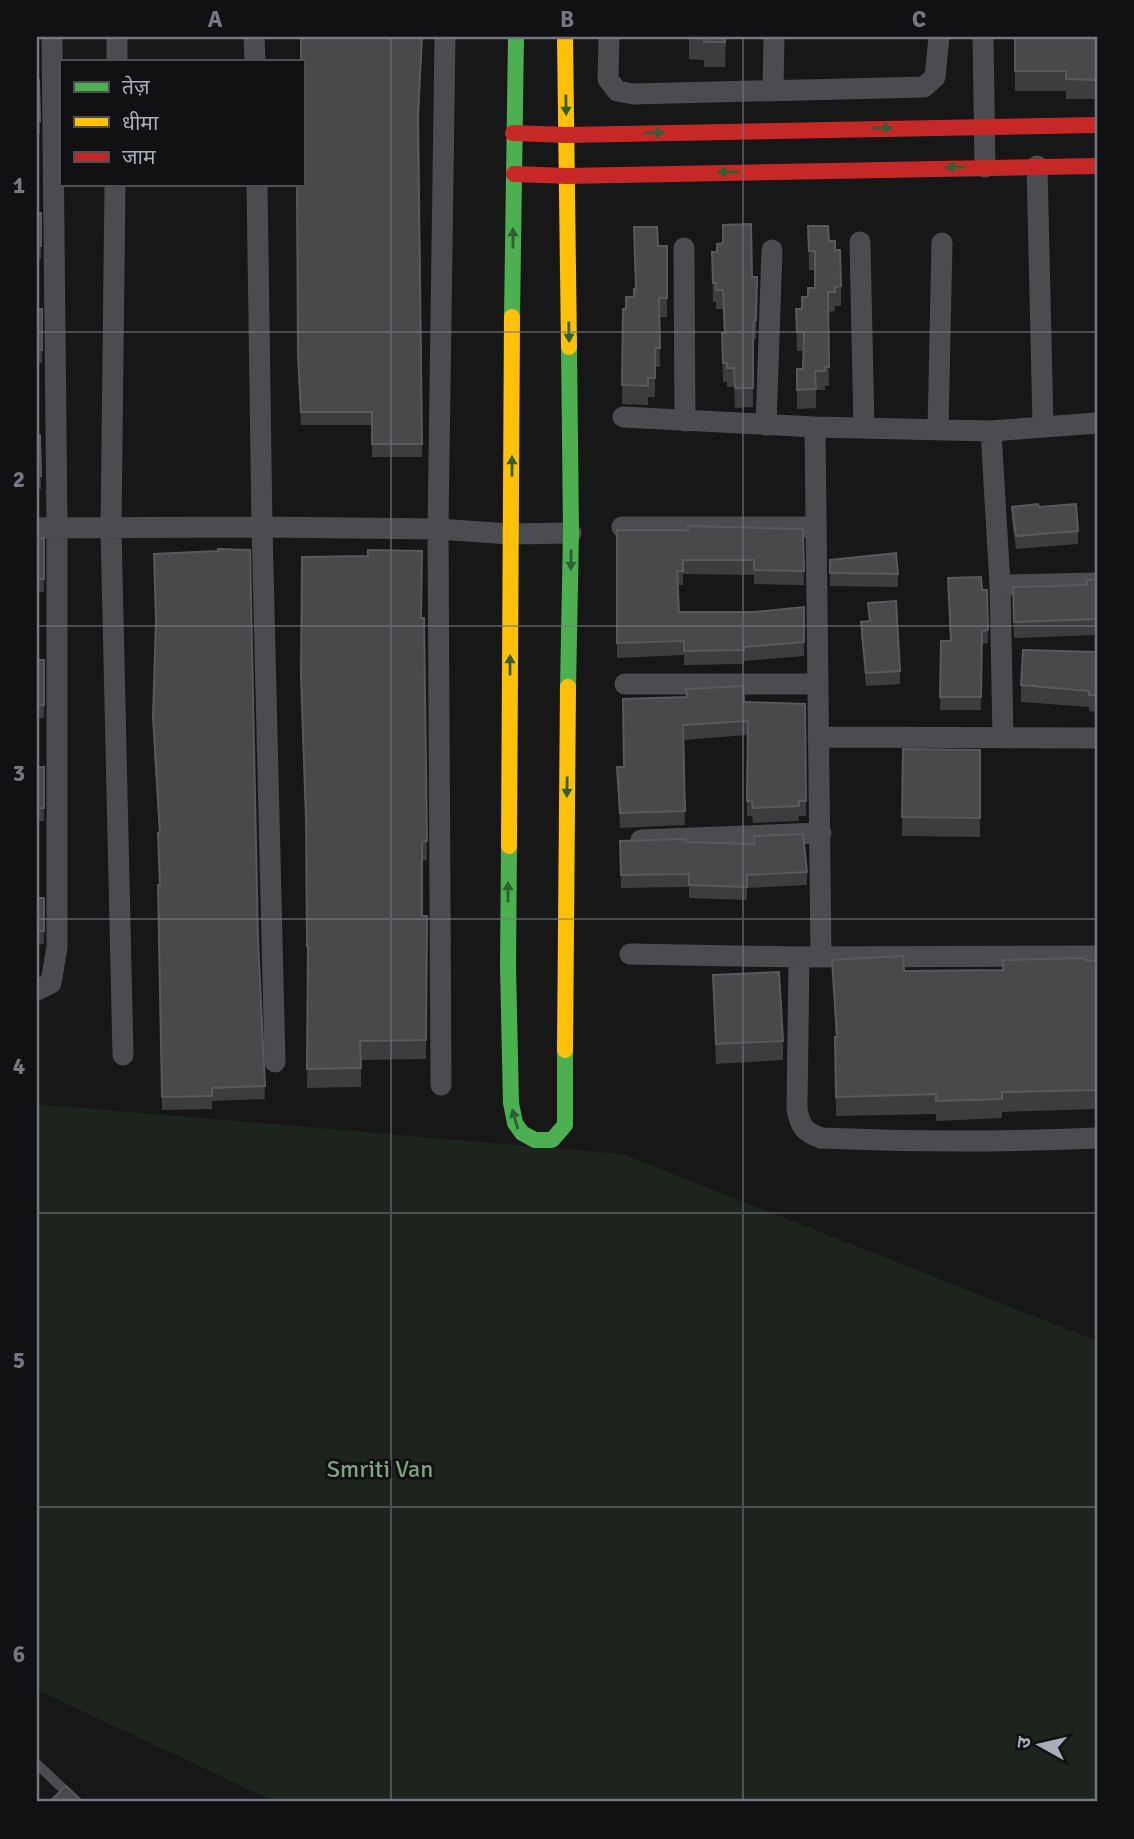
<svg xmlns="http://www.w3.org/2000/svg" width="1134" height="1839" font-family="Signika,'Noto Sans Devanagari',sans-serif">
  <rect width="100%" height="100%" fill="#171717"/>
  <!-- green -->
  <path fill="#1d241e" d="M 37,1104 L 622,1154 L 1097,1341 L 1097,1802 L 276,1802 L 37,1690 Z"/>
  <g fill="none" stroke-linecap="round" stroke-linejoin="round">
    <!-- lane -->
    <path stroke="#4b4c50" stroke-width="10" d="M 37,1764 L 77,1802"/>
    <!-- street -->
    <path stroke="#4b4c50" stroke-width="21" d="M 254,37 L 255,61
      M 609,37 L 608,79 L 617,91 L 633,94 L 924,87 L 935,77 L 939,37
      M 983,37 L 985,167
      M 117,61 L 117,37
      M 773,90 L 774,37
      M 1037,166 L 1043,425
      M 115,184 L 111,529 L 123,1055
      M 257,184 L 262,527 L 275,1062
      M 860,242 L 864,428
      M 684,248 L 685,421
      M 623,417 L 815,427 L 991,431 L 1097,423
      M 766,425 L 772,250
      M 815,427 L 821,956
      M 938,430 L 942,243
      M 991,431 L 1000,585 L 1003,738
      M 622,527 L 816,527
      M 37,528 L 262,527 L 438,529 L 511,534 L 571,533
      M 1000,585 L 1097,583
      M 625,684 L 818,684
      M 818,737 L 1097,738
      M 641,840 L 821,833
      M 630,954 L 799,957 L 1097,956
      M 799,957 L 797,1109 C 800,1126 804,1132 821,1138 C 913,1142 1005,1142 1097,1138
      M 37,990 L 51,983 L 57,947 L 57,528 L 52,37
      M 441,1085 L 438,529 L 445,37"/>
    <!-- fast -->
    <path stroke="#4caf50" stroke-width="16" d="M 512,317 L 516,37
      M 568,687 L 571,533 L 569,347
      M 509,846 L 508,966 L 511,1103 L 515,1123 L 522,1133 L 535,1140 L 552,1140 L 565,1125 L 565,1050"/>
    <!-- slow -->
    <path stroke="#ffc107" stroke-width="16" d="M 565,37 L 569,347
      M 509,846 L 512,317
      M 565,1050 L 568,687"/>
    <!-- jam -->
    <path stroke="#c62828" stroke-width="16" d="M 513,133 L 567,135 L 1097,125
      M 514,174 L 567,176 L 1097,166"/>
  </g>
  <!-- wall -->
  <path fill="#3d3d3f" d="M 301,37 L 422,37 L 419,124 L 422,457 L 372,457 L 372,425 L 301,425 L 298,369 L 297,184 L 303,184 Z
    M 689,37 L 726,37 L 725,67 L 704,67 L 704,60 L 689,59 Z
    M 1015,37 L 1097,37 L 1097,99 L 1066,99 L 1066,91 L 1015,91 Z
    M 37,80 L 39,80 L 40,134 L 37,134 Z
    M 37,213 L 41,213 L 41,259 L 37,259 Z
    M 723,225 L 752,277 L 757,296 L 756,339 L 754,339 L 753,349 L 753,407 L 735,408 L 734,387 L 727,387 L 727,382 L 723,382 L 722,333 L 724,333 L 723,309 L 716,309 L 716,302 L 713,302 L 712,252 L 717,252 L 723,243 Z
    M 808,226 L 829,241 L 835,250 L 841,286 L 841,306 L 835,306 L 835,311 L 828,312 L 829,386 L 825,386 L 825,390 L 816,390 L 816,408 L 797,409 L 797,369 L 803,369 L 804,351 L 797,351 L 796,309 L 802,309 L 808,297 L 815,288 L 815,270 L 809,270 Z
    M 658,246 L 667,246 L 667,317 L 659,317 L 660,367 L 655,367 L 655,397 L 648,397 L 648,405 L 622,404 L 623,309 L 626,309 L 634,297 L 635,289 Z
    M 37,309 L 42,309 L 42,363 L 37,363 Z
    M 37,435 L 40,435 L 41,489 L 37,489 Z
    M 1012,507 L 1039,507 L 1078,531 L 1078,544 L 1016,549 L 1012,520 Z
    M 803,529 L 804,585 L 754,584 L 754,575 L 683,574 L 683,585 L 678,585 L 679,612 L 754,612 L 804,607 L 804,656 L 744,661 L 744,664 L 684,665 L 684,655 L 617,658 L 617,530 Z
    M 37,538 L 44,538 L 44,592 L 37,592 Z
    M 302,557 L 421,618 L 424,618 L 427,860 L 422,861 L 422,916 L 427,916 L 426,1059 L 361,1060 L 361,1087 L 307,1088 L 308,965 L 307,965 L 306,838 L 301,696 Z
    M 830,560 L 898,574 L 898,587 L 830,586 Z
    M 948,578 L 982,590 L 987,590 L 988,643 L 982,644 L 981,710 L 940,710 L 941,641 L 950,641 Z
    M 1097,579 L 1097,635 L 1014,638 L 1013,587 L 1087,585 Z
    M 868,603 L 900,671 L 900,684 L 866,686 L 861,635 L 861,622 L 869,622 Z
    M 156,627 L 258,941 L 265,1099 L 212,1101 L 212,1109 L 162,1110 L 158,898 L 160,885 L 159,833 L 153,730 Z
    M 1097,652 L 1097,712 L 1089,711 L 1089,707 L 1021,702 L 1021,685 Z
    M 37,660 L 44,660 L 44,718 L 37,718 Z
    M 686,697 L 744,702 L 805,704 L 806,816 L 799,816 L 799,821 L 753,823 L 752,816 L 747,816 L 747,735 L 683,740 L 685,825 L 620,828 L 617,767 L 624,767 Z
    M 903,749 L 980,750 L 980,837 L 902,836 Z
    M 37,767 L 44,767 L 44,821 L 37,821 Z
    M 620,841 L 685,842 L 807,872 L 807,885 L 747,888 L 747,900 L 689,898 L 689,887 L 621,888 Z
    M 37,898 L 44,898 L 44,944 L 37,944 Z
    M 832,960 L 904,971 L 1003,970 L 1085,960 L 1097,961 L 1097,1109 L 1002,1112 L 1002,1118 L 936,1121 L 936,1114 L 836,1116 L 835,1037 L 836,1037 Z
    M 713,975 L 783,1041 L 783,1060 L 716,1064 Z"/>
  <!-- building -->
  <path fill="#49494c" stroke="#58595d" stroke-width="2" d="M 301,37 L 422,37 L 418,114 L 422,444 L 372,444 L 372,412 L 301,412 L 298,356 L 297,184 L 303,184 L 303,61 L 301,61 Z
    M 704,37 L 725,37 L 725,42 L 704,42 Z
    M 1015,37 L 1097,37 L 1097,80 L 1066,79 L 1066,71 L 1015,71 Z
    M 37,80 L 39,80 L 40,121 L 37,121 Z
    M 37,213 L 41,213 L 41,246 L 37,246 Z
    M 751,224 L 752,277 L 757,277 L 756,320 L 754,320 L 753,334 L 753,388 L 735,388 L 734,368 L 727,368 L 727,363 L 723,363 L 722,333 L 725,333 L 723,290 L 716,290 L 716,283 L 713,283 L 712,252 L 717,252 L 717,244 L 723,243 L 723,225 Z
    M 808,226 L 828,226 L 829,241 L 835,241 L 835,250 L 840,250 L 841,286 L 835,287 L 835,292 L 828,292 L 829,367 L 824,367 L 825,371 L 815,371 L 816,389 L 797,390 L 797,369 L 803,369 L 804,332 L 797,332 L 796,309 L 802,309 L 802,297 L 808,297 L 808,288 L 815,288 L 815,251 L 809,251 Z
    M 634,227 L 657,227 L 658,246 L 667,246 L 667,298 L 659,298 L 660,348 L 655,348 L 655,378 L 648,378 L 648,386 L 622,385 L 623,309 L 626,309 L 626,297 L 634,297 L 634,289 L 636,289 Z
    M 37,309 L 42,309 L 42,350 L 37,350 Z
    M 37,435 L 40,435 L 41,476 L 37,476 Z
    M 1038,504 L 1039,507 L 1076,504 L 1078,531 L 1016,536 L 1012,507 Z
    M 688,526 L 803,529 L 804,571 L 754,570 L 754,560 L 683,560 L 683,571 L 677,571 L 679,612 L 754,612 L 804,607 L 804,642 L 744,647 L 744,650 L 684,651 L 684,641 L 617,643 L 617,530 L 688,530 Z
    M 37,538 L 44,538 L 44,579 L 37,579 Z
    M 218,549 L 250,550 L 258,941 L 265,1086 L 212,1088 L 212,1096 L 162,1097 L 158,885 L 160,885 L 158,833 L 160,833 L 153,717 L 156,620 L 154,554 L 218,551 Z
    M 368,550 L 422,551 L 421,618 L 424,618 L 427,841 L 422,842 L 422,916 L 427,916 L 426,1040 L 360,1041 L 361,1068 L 307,1069 L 308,946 L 307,946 L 306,819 L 301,677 L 302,557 L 368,556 Z
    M 896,553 L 898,574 L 830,573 L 830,560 Z
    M 981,577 L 982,590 L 987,590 L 988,630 L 982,631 L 981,697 L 940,697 L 941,641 L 951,641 L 948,578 Z
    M 1097,579 L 1097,619 L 1014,622 L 1013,587 L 1087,585 L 1087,580 Z
    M 896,601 L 900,671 L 866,673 L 861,622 L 870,621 L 868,603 Z
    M 1023,650 L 1097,652 L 1097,695 L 1089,695 L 1089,691 L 1021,685 Z
    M 37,660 L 44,660 L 44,705 L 37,705 Z
    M 743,686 L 744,702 L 805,704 L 806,801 L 799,801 L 799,806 L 753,808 L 752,801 L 747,801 L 748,721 L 683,725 L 685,811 L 620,813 L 617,767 L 624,767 L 623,699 L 687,697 L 686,689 Z
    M 903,749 L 980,750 L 980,818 L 902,817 Z
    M 37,767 L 44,767 L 44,808 L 37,808 Z
    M 803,834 L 807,872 L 747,875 L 747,887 L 689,885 L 689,874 L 621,875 L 620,841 L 685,839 L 685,842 L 754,844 L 754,836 Z
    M 37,898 L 44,898 L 44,931 L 37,931 Z
    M 903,956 L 904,971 L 1003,970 L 1003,960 L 1084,958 L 1085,960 L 1097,961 L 1097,1090 L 1002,1092 L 1002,1099 L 936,1101 L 936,1094 L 836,1097 L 835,1037 L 837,1037 L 832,960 Z
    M 779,972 L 783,1041 L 716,1044 L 713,975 Z
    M 66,1786 L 83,1802 L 49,1802 Z"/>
  <!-- one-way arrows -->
  <defs><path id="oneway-solid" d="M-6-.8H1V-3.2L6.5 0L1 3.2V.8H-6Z" transform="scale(1.75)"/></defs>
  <g fill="#2e6032">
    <use href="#oneway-solid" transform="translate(566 105) rotate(89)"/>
    <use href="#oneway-solid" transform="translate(882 128) rotate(-1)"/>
    <use href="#oneway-solid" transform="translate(654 133) rotate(-1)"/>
    <use href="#oneway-solid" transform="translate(956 167) rotate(179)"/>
    <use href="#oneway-solid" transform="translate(728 172) rotate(179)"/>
    <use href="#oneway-solid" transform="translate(513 238) rotate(-90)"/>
    <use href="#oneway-solid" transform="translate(569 332) rotate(89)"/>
    <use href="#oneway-solid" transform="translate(512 466) rotate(-90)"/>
    <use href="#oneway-solid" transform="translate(571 560) rotate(91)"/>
    <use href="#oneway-solid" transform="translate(510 665) rotate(-90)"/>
    <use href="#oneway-solid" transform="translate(567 787) rotate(91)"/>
    <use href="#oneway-solid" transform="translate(508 892) rotate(-90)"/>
    <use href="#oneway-solid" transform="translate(515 1119) rotate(-106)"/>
  </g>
  <!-- grid -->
  <path fill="none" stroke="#757880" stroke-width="2" stroke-opacity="0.55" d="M 391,37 L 391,1802M 743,37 L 743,1802M 37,332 L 1097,332M 37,626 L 1097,626M 37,919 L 1097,919M 37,1213 L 1097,1213M 37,1507 L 1097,1507"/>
  <g text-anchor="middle" stroke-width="6" stroke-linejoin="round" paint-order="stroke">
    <!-- park labels -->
    <g font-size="24" fill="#7fa381" stroke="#111113">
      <text x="380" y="1477">Smriti Van</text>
    </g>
  </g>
  <!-- border -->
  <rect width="1134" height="1839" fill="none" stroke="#111113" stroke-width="77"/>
  <!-- legend -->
  <rect x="60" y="60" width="245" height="126" fill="#111113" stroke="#4d4f55" stroke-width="2"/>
  <rect x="74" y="82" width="35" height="10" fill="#4caf50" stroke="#4d4f55" stroke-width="2"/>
  <text x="122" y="94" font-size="21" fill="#a8adb8">तेज़</text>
  <rect x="74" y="117" width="35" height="10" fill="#ffc107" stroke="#4d4f55" stroke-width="2"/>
  <text x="122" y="130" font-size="21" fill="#a8adb8">धीमा</text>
  <rect x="74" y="152" width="35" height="10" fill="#c62828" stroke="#4d4f55" stroke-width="2"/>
  <text x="122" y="164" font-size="21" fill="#a8adb8">जाम</text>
  <!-- north arrow -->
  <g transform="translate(1040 1745) rotate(278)" stroke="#111113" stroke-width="5" paint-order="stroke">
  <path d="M0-5L12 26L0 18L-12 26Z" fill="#a8adb8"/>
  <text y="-10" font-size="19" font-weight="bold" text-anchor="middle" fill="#a8adb8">उ</text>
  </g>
  <rect x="38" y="38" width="1058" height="1762" fill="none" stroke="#757880" stroke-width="2.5"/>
  <g font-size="23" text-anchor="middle" font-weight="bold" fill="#757880">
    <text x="215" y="27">A</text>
    <text x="567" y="27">B</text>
    <text x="919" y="27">C</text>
    <text x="19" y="193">1</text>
    <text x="19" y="487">2</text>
    <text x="19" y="781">3</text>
    <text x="19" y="1074">4</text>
    <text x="19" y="1368">5</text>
    <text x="19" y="1662">6</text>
  </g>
</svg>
